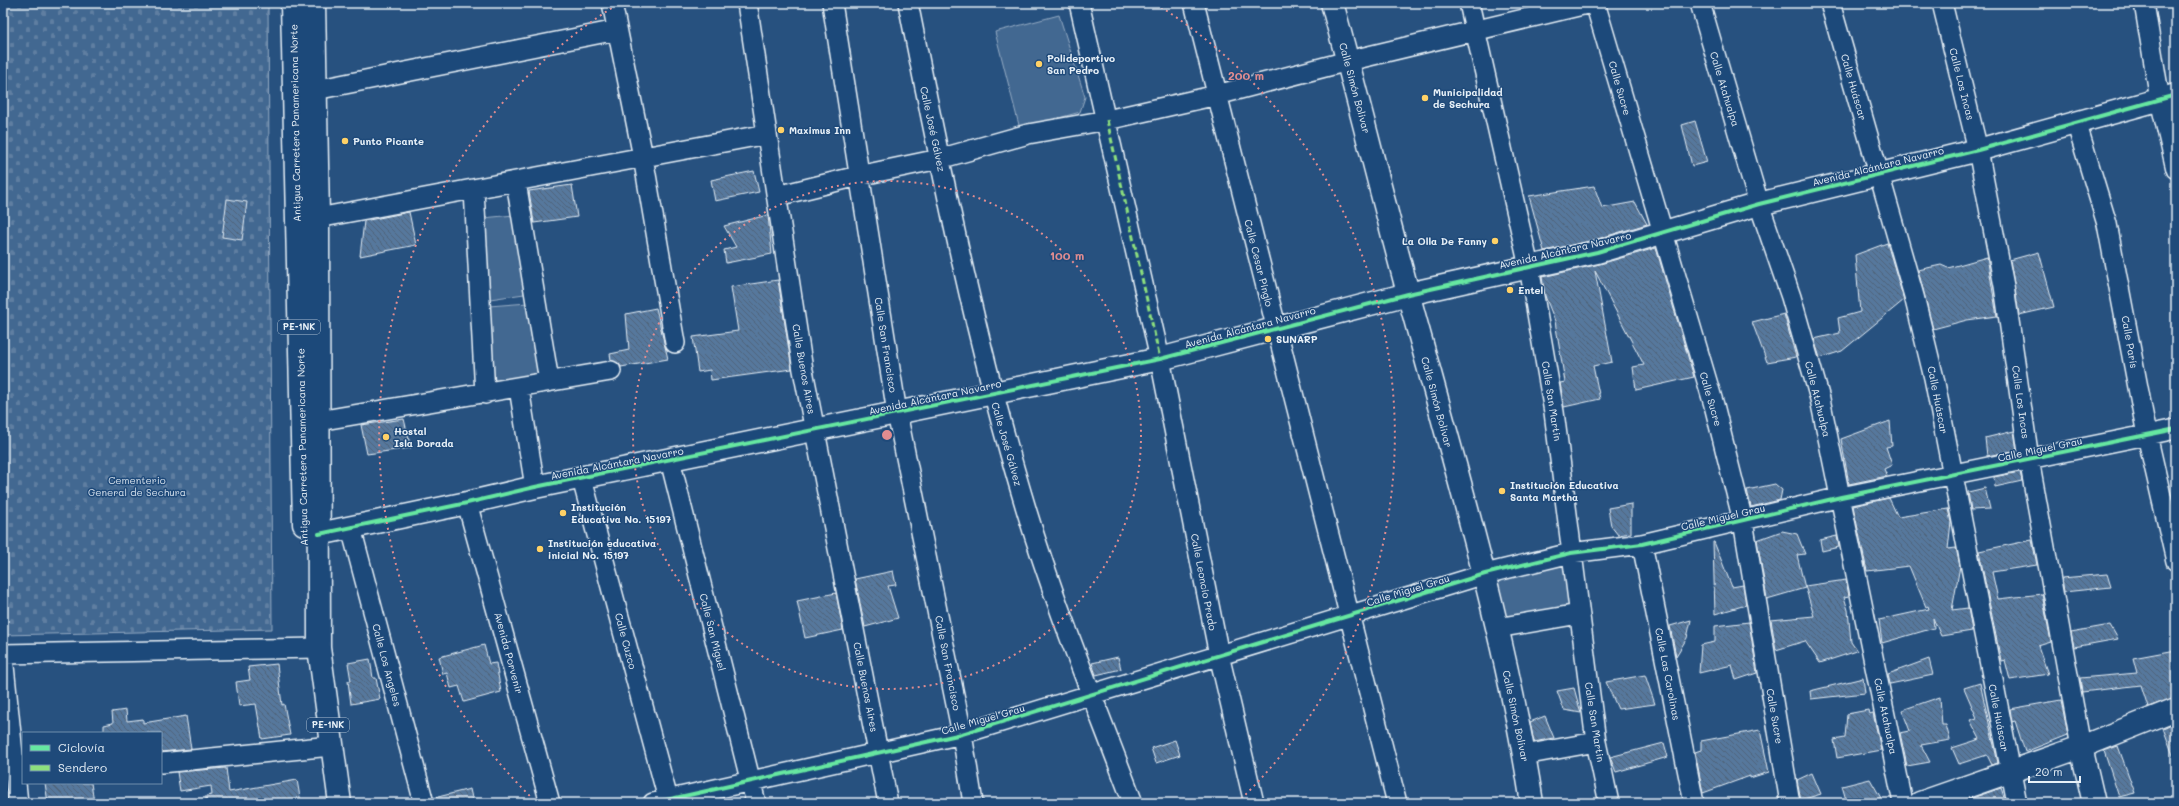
<svg xmlns="http://www.w3.org/2000/svg" width="2179" height="806" font-family="Mali,sans-serif">
  <defs>
    <pattern id="cemetery-stones" width="16" height="16" patternUnits="userSpaceOnUse"><rect width="16" height="16" fill="#436891"/><path d="M2 7V4a2 2 0 0 1 4 0v3zM10 15v-3a2 2 0 0 1 4 0v3z" fill="#5e7ea1"/></pattern>
    <pattern id="building-back-hatch" width="6" height="6" patternUnits="userSpaceOnUse"><rect width="6" height="6" fill="#57789d"/><path d="M-1 5l2 2M0 0l6 6M5-1l2 2" fill="none" stroke="#4f6278"/></pattern>
  </defs>
  <rect width="100%" height="100%" fill="#27517f"/>
  <filter id="ink" filterUnits="userSpaceOnUse"><feTurbulence type="fractalNoise" baseFrequency=".025" numOctaves="2"/><feDisplacementMap in="SourceGraphic" scale="8" xChannelSelector="R" yChannelSelector="G"/><feConvolveMatrix kernelMatrix="1 2 1 2 8 2 1 2 1" color-interpolation-filters="sRGB"/></filter>
  <g filter="url(#ink)">
    <!-- cemetery -->
    <path fill="url(#cemetery-stones)" stroke="#96acc4" d="M 3,3 L 268,3 L 272,629 L 3,635 Z"/>
    <!-- park -->
    <path fill="#436891" stroke="#96acc4" d="M 1059,15 L 1085,97 L 1080,112 L 1020,129 L 995,32 Z
      M 514,215 L 524,294 L 490,299 L 483,218 Z
      M 528,303 L 540,374 L 494,381 L 489,306 Z
      M 1563,561 L 1569,605 L 1506,618 L 1497,577 Z"/>
    <!-- building -->
    <path fill="url(#building-back-hatch)" stroke="#e8f1f8" d="M 1695,121 L 1707,162 L 1692,166 L 1682,125 Z
      M 754,171 L 759,192 L 715,201 L 711,180 Z
      M 572,185 L 577,217 L 534,223 L 529,191 Z
      M 1594,186 L 1602,208 L 1635,202 L 1647,224 L 1594,240 L 1544,251 L 1529,196 Z
      M 227,199 L 247,202 L 242,240 L 222,237 Z
      M 409,212 L 416,245 L 360,256 L 364,221 Z
      M 768,215 L 772,254 L 726,263 L 724,250 L 736,247 L 724,226 Z
      M 1887,243 L 1904,300 L 1842,351 L 1820,358 L 1814,339 L 1840,333 L 1838,318 L 1860,312 L 1855,255 Z
      M 1656,248 L 1694,377 L 1636,390 L 1633,367 L 1644,365 L 1595,271 L 1612,362 L 1593,366 L 1600,399 L 1564,407 L 1560,383 L 1565,382 L 1555,321 L 1545,296 L 1542,277 L 1600,264 Z
      M 2039,252 L 2054,307 L 2019,315 L 2010,260 Z
      M 1987,257 L 1997,316 L 1967,320 L 1933,329 L 1918,270 L 1941,265 L 1948,268 Z
      M 778,280 L 792,369 L 711,380 L 710,370 L 698,372 L 693,337 L 738,331 L 731,287 Z
      M 656,308 L 668,359 L 621,367 L 619,364 L 611,360 L 610,354 L 629,350 L 626,314 Z
      M 1784,314 L 1796,357 L 1767,362 L 1752,322 Z
      M 404,419 L 411,448 L 367,454 L 361,425 Z
      M 1890,421 L 1892,446 L 1886,447 L 1892,465 L 1884,469 L 1887,476 L 1849,484 L 1841,439 Z
      M 2014,431 L 2017,450 L 1987,456 L 1985,438 Z
      M 2020,472 L 2022,481 L 1995,487 L 1994,477 Z
      M 1775,484 L 1782,490 L 1780,500 L 1751,507 L 1747,490 Z
      M 1985,488 L 1990,509 L 1971,510 L 1968,492 Z
      M 1889,498 L 1898,517 L 1948,509 L 1951,522 L 1948,549 L 1956,548 L 1960,566 L 1952,610 L 1968,608 L 1972,631 L 1941,636 L 1933,618 L 1934,628 L 1882,643 L 1879,620 L 1929,609 L 1928,606 L 1926,607 L 1909,566 L 1867,571 L 1853,506 Z
      M 1631,504 L 1631,533 L 1618,535 L 1611,526 L 1608,508 Z
      M 1782,531 L 1797,534 L 1805,554 L 1797,555 L 1805,588 L 1767,599 L 1757,540 Z
      M 1837,536 L 1839,547 L 1822,551 L 1820,540 Z
      M 2032,540 L 2037,565 L 1992,572 L 1998,599 L 2042,594 L 2051,642 L 2038,646 L 2048,674 L 2010,680 L 2005,660 L 2001,661 L 1979,551 Z
      M 1713,542 L 1714,542 L 1732,587 L 1743,585 L 1746,605 L 1715,614 Z
      M 893,571 L 896,585 L 888,586 L 898,618 L 865,627 L 855,579 Z
      M 2107,574 L 2111,587 L 2064,592 L 2062,578 Z
      M 1846,580 L 1849,596 L 1844,597 L 1848,610 L 1851,642 L 1857,651 L 1820,663 L 1805,641 L 1776,650 L 1771,620 L 1814,616 L 1805,586 Z
      M 836,593 L 843,630 L 805,638 L 797,601 Z
      M 1691,620 L 1687,638 L 1676,656 L 1670,626 Z
      M 1749,622 L 1757,673 L 1736,680 L 1732,665 L 1699,673 L 1701,645 L 1715,642 L 1715,626 Z
      M 2110,625 L 2118,639 L 2074,647 L 2071,632 Z
      M 484,645 L 489,664 L 496,663 L 501,692 L 464,702 L 459,686 L 451,688 L 447,673 L 443,674 L 439,657 Z
      M 2176,650 L 2176,697 L 2148,707 L 2141,685 L 2082,692 L 2080,678 L 2137,673 L 2133,658 Z
      M 1118,657 L 1121,669 L 1096,675 L 1092,663 Z
      M 370,659 L 373,678 L 376,678 L 380,699 L 351,704 L 348,681 L 351,681 L 348,663 Z
      M 1929,659 L 1933,675 L 1890,684 L 1888,674 Z
      M 277,664 L 282,705 L 284,704 L 290,735 L 262,739 L 256,704 L 239,706 L 236,682 L 250,680 L 248,667 Z
      M 1645,675 L 1655,704 L 1618,709 L 1606,682 Z
      M 1863,678 L 1865,693 L 1811,699 L 1810,691 Z
      M 1980,683 L 1998,763 L 1992,765 L 1987,755 L 1959,764 L 1952,748 L 1980,739 L 1970,720 L 1977,718 L 1964,688 Z
      M 1574,688 L 1581,713 L 1564,710 L 1557,691 Z
      M 1940,697 L 1942,725 L 1946,725 L 1950,740 L 1921,745 L 1930,762 L 1907,766 L 1900,733 L 1910,731 L 1902,710 Z
      M 2061,700 L 2068,735 L 2025,752 L 2015,721 L 2012,722 L 2010,709 Z
      M 126,710 L 127,721 L 143,719 L 143,723 L 186,716 L 191,749 L 161,752 L 161,733 L 104,733 L 104,725 L 113,723 L 112,712 Z
      M 1868,710 L 1869,714 L 1873,713 L 1881,750 L 1837,758 L 1834,740 L 1845,738 L 1847,714 Z
      M 1545,716 L 1554,738 L 1534,742 L 1530,722 Z
      M 2176,722 L 2176,758 L 2174,758 L 2163,728 Z
      M 1760,730 L 1769,772 L 1750,778 L 1750,776 L 1703,793 L 1695,752 L 1701,750 L 1701,741 Z
      M 1175,740 L 1180,755 L 1156,763 L 1151,748 Z
      M 1664,743 L 1668,757 L 1616,772 L 1610,757 Z
      M 2118,746 L 2135,793 L 2119,797 L 2104,751 Z
      M 226,768 L 229,792 L 297,780 L 301,803 L 206,803 L 206,796 L 212,795 L 211,786 L 180,791 L 177,772 Z
      M 1812,773 L 1821,794 L 1801,800 L 1797,780 Z
      M 1870,779 L 1881,798 L 1862,803 L 1847,803 L 1842,786 Z
      M 45,783 L 91,783 L 94,803 L 48,803 Z
      M 2001,788 L 2006,803 L 1958,803 Z
      M 470,789 L 473,803 L 435,803 L 434,798 Z"/>
    <g fill="none" stroke-linecap="round" stroke-linejoin="round">
      <!-- street casing -->
      <g stroke="#e8f1f8" stroke-width="22">
        <path id="street" d="M 612,3 L 643,157 L 675,343
          M 747,3 L 803,370 L 888,803
          M 832,3 L 897,413 L 962,734 L 973,803
          M 908,3 C 942,174 976,345 1027,512 C 1057,611 1097,707 1133,803
          M 1079,3 L 1160,359 L 1219,655 L 1254,803
          M 1194,3 L 1397,803
          M 1469,3 L 1529,267 L 1554,412 L 1596,742 L 1609,803
          M 1595,3 L 1714,405 L 1743,521 L 1790,803
          M 1700,3 L 1759,204 L 1791,297 L 1820,399 L 1903,803
          M 1830,3 L 1914,296 L 1934,378 L 2017,803
          M 1942,3 L 1978,150 L 2004,286 L 2029,459 L 2081,747
          M 2144,3 L 2160,100 L 2176,169
          M 315,90 L 617,30
          M 2077,125 L 2107,224 L 2147,435 L 2176,561
          M 516,182 L 549,381
          M 474,190 L 485,394
          M 777,196 L 858,176 L 939,159 L 1028,134 L 1107,120 L 1217,95 L 1348,61 L 1591,3
          M 304,218 L 318,218 L 767,134
          M 519,388 L 535,487
          M 318,421 L 611,371
          M 670,460 L 756,803
          M 582,479 L 669,803
          M 467,503 L 550,803
          M 351,528 L 424,803
          M 1642,544 L 1694,803
          M 1497,628 L 1579,614
          M 3,654 L 319,648
          M 3,656 L 18,803
          M 1524,755 L 1596,742
          M 161,763 L 331,746
          M 653,803 L 962,734 L 1485,574 L 1571,553 L 1642,544 L 1841,497 L 2176,429"/>
      </g>
      <!-- secondary casing -->
      <g stroke="#e8f1f8" stroke-width="25">
        <path id="secondary" d="M 1332,3 C 1363,116 1390,230 1422,344 C 1463,495 1508,647 1532,803
          M 319,534 L 467,503 L 535,487 L 1160,359 L 1408,294 L 1597,252 L 1759,204 L 1978,150 L 2176,95
          M 2081,747 L 2094,803
          M 1920,803 L 2081,747 L 2176,709"/>
      </g>
      <!-- primary casing -->
      <g stroke="#e8f1f8" stroke-width="25">
        <path id="primary" d="M 292,3 L 304,524
          M 314,3 L 318,218 L 319,648 L 340,803"/>
      </g>
      <!-- street -->
      <use href="#street" stroke="#1f4a7a" stroke-width="19"/>
      <!-- secondary -->
      <use href="#secondary" stroke="#1f4a7a" stroke-width="22"/>
      <!-- primary -->
      <use href="#primary" stroke="#1f4a7a" stroke-width="22"/>
      <!-- quiet -->
      <path stroke="#8de07e" stroke-width="3" stroke-dasharray="6 3" stroke-linecap="butt" d="M 1107,120 L 1160,359"/>
      <!-- cycleway casing -->
      <g stroke="#1f4a7a" stroke-width="6">
        <path id="cycleway" d="M 319,534 L 467,503 L 535,487 L 1160,359 L 1408,294 L 1597,252 L 1759,204 L 1978,150 L 2176,95
          M 653,803 L 962,734 L 1485,574 L 1571,553 L 1642,544 L 1841,497 L 2176,429"/>
      </g>
      <!-- cycleway -->
      <use href="#cycleway" stroke="#66e7a1" stroke-width="4"/>
    </g>
  </g>
  <!-- distance rings -->
  <g fill="none" stroke="#df8c90" stroke-width="2" stroke-dasharray="2 4">
    <circle cx="887" cy="435" r="254"/>
    <path d="M534 800A508 508 0 0 1 618 4M1156 4A508 508 0 0 1 1240 800"/>
  </g>
  <!-- markers -->
  <g fill="#ffd166" stroke="#1f4a7a" stroke-width="1.5">
    <circle cx="1039" cy="64" r="4"/>
    <circle cx="1425" cy="98" r="4"/>
    <circle cx="781" cy="130" r="4"/>
    <circle cx="345" cy="141" r="4"/>
    <circle cx="1495" cy="241" r="4"/>
    <circle cx="1510" cy="290" r="4"/>
    <circle cx="1268" cy="339" r="4"/>
    <circle cx="386" cy="437" r="4"/>
    <circle cx="1502" cy="491" r="4"/>
    <circle cx="563" cy="513" r="4"/>
    <circle cx="540" cy="549" r="4"/>
  </g>
  <g text-anchor="middle" stroke-width="3" stroke-linejoin="round" paint-order="stroke">
    <!-- shield labels -->
    <g fill="#1f4a7a" stroke="#acbfd2" stroke-width="1">
      <rect x="278" y="320" width="42" height="14" rx="3"/>
      <rect x="307" y="718" width="42" height="14" rx="3"/>
    </g>
    <g font-size="9" font-weight="bold" fill="#e8f1f8">
      <text x="299" y="330">PE-1NK</text>
      <text x="328" y="728">PE-1NK</text>
    </g>
    <!-- poi labels -->
    <g font-size="10" font-weight="bold" fill="#e8f1f8" stroke="#1f4a7a" text-anchor="start">
      <text x="1047" y="62">Polideportivo<tspan x="1047" dy="12">San Pedro</tspan></text>
      <text x="1433" y="96">Municipalidad<tspan x="1433" dy="12">de Sechura</tspan></text>
      <text x="789" y="134">Maximus Inn</text>
      <text x="353" y="145">Punto Picante</text>
      <text x="1487" y="245" text-anchor="end">La Olla De Fanny</text>
      <text x="1518" y="294">Entel</text>
      <text x="1276" y="343">SUNARP</text>
      <text x="394" y="435">Hostal<tspan x="394" dy="12">Isla Dorada</tspan></text>
      <text x="1510" y="489">Institución Educativa<tspan x="1510" dy="12">Santa Martha</tspan></text>
      <text x="571" y="511">Institución<tspan x="571" dy="12">Educativa No. 15197</tspan></text>
      <text x="548" y="547">Institución educativa<tspan x="548" dy="12">inicial No. 15197</tspan></text>
    </g>
    <!-- street labels -->
    <g font-size="10" fill="#e8f1f8" stroke="#1f4a7a">
      <text transform="translate(1962 84) rotate(76)" y="4">Calle Los Incas</text>
      <text transform="translate(1854 87) rotate(74)" y="4">Calle Huáscar</text>
      <text transform="translate(1355 88) rotate(75)" y="4">Calle Simón Bolivar</text>
      <text transform="translate(1620 88) rotate(74)" y="4">Calle Sucre</text>
      <text transform="translate(1725 89) rotate(73)" y="4">Calle Atahualpa</text>
      <text transform="translate(295 123) rotate(-91)" y="4">Antigua Carretera Panamericana Norte</text>
      <text transform="translate(933 129) rotate(78)" y="4">Calle José Gálvez</text>
      <text transform="translate(1878 166) rotate(-14)" y="4">Avenida Alcántara Navarro</text>
      <text transform="translate(1565 250) rotate(-13)" y="4">Avenida Alcántara Navarro</text>
      <text transform="translate(1259 263) rotate(76)" y="4">Calle Cesar Pinglo</text>
      <text transform="translate(1250 327) rotate(-15)" y="4">Avenida Alcántara Navarro</text>
      <text transform="translate(2130 342) rotate(80)" y="4">Calle París</text>
      <text transform="translate(886 345) rotate(81)" y="4">Calle San Francisco</text>
      <text transform="translate(804 369) rotate(80)" y="4">Calle Buenos Aires</text>
      <text transform="translate(935 397) rotate(-12)" y="4">Avenida Alcántara Navarro</text>
      <text transform="translate(1711 399) rotate(74)" y="4">Calle Sucre</text>
      <text transform="translate(1818 399) rotate(76)" y="4">Calle Atahualpa</text>
      <text transform="translate(1938 400) rotate(79)" y="4">Calle Huáscar</text>
      <text transform="translate(1552 401) rotate(81)" y="4">Calle San Martin</text>
      <text transform="translate(1437 402) rotate(75)" y="4">Calle Simón Bolivar</text>
      <text transform="translate(2021 402) rotate(82)" y="4">Calle Los Incas</text>
      <text transform="translate(1007 444) rotate(74)" y="4">Calle José Gálvez</text>
      <text transform="translate(302 447) rotate(-91)" y="4">Antigua Carretera Panamericana Norte</text>
      <text transform="translate(2040 449) rotate(-12)" y="4">Calle Miguel Grau</text>
      <text transform="translate(617 463) rotate(-11)" y="4">Avenida Alcántara Navarro</text>
      <text transform="translate(1723 517) rotate(-13)" y="4">Calle Miguel Grau</text>
      <text transform="translate(1204 582) rotate(79)" y="4">Calle Leoncio Prado</text>
      <text transform="translate(1408 590) rotate(-17)" y="4">Calle Miguel Grau</text>
      <text transform="translate(713 632) rotate(76)" y="4">Calle San Miguel</text>
      <text transform="translate(626 641) rotate(75)" y="4">Calle Cuzco</text>
      <text transform="translate(509 653) rotate(75)" y="4">Avenida Porvenir</text>
      <text transform="translate(948 663) rotate(79)" y="4">Calle San Francisco</text>
      <text transform="translate(387 665) rotate(75)" y="4">Calle Los Angeles</text>
      <text transform="translate(1668 674) rotate(79)" y="4">Calle Las Carolinas</text>
      <text transform="translate(866 687) rotate(79)" y="4">Calle Buenos Aires</text>
      <text transform="translate(1516 716) rotate(78)" y="4">Calle Simón Bolivar</text>
      <text transform="translate(1775 716) rotate(80)" y="4">Calle Sucre</text>
      <text transform="translate(1886 716) rotate(78)" y="4">Calle Atahualpa</text>
      <text transform="translate(1999 718) rotate(79)" y="4">Calle Huáscar</text>
      <text transform="translate(983 719) rotate(-16)" y="4">Calle Miguel Grau</text>
      <text transform="translate(1595 722) rotate(81)" y="4">Calle San Martin</text>
    </g>
    <!-- park labels -->
    <g font-size="10" fill="#d8e3ee" stroke="#1f4a7a">
      <text x="137" y="484">Cementerio<tspan x="137" dy="12">General de Sechura</tspan></text>
    </g>
  </g>
  <circle cx="887" cy="435" r="6" fill="#df8c90" stroke="#1f4a7a" stroke-width="2"/>
  <g font-size="12" text-anchor="middle" font-weight="bold" fill="#df8c90" stroke="#1f4a7a" stroke-width="3" stroke-linejoin="round" paint-order="stroke">
    <text x="1246" y="80">200 m</text>
    <text x="1067" y="260">100 m</text>
  </g>
  <!-- margin -->
  <rect width="2179" height="806" fill="none" stroke="#1f4a7a" stroke-width="16"/>
  <rect x="8" y="8" width="2163" height="790" fill="none" stroke="#e8f1f8" stroke-width="1.5" filter="url(#ink)"/>
  <!-- legend -->
  <rect x="22" y="732" width="140" height="52" fill="#1f4a7a" stroke="#6f8dac"/>
  <rect x="30" y="745" width="20" height="6" fill="#66e7a1" stroke="#6f8dac"/>
  <text x="58" y="752" font-size="12" fill="#e8f1f8">Ciclovía</text>
  <rect x="30" y="765" width="20" height="6" fill="#8de07e" stroke="#6f8dac"/>
  <text x="58" y="772" font-size="12" fill="#e8f1f8">Sendero</text>
  <!-- scale -->
  <path d="M2029 776v6h51v-6" fill="none" stroke="#e8f1f8" stroke-width="2"/>
  <text x="2035" y="776" font-size="12" fill="#e8f1f8" stroke="#1f4a7a" stroke-width="3" paint-order="stroke">20 m</text>
</svg>
